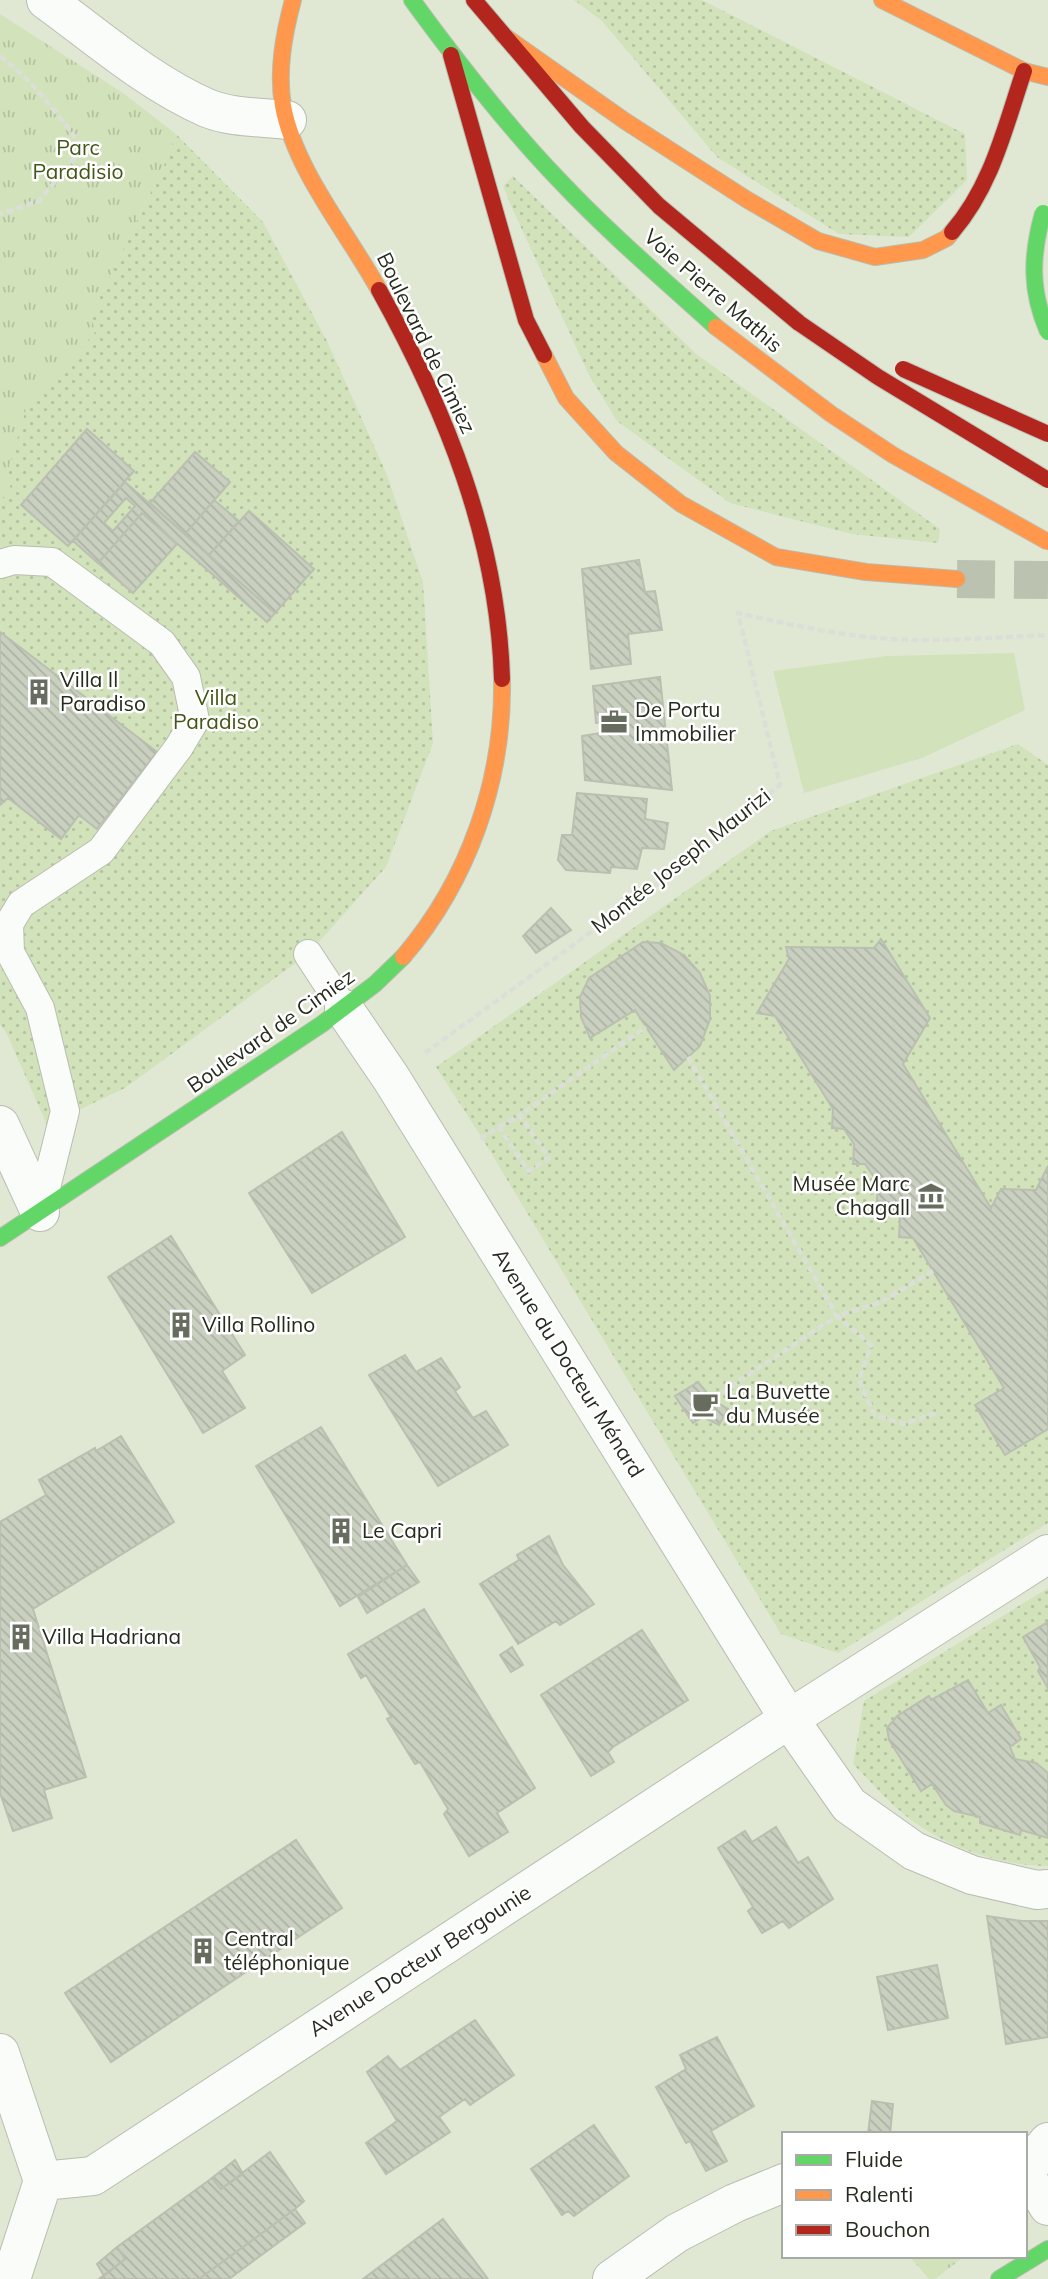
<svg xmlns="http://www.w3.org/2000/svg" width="1048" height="2279" font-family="Mulish,sans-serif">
  <defs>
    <pattern id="grass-dots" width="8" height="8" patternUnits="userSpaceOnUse" patternTransform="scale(1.75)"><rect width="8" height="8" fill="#d2e2bb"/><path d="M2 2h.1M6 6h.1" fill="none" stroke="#b4c2a0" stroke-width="1.8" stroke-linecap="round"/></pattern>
    <pattern id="park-tufts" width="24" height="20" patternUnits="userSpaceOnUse" patternTransform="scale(1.75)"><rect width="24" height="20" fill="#d2e2bb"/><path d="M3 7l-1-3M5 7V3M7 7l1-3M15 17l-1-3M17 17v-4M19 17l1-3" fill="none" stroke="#b4c2a0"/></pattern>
    <pattern id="building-back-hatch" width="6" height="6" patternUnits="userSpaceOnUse" patternTransform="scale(1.75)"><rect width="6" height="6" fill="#c9d0c0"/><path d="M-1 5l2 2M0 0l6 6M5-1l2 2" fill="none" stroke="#acb3a5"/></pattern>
  </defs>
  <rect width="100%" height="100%" fill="#e0e8d4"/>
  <!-- grass -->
  <path fill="url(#grass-dots)" d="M 574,0 L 702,0 L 965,134 L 967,180 L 909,237 L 839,234 L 717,157 L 602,21 Z
    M 176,134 L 263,222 L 327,341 L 387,475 L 423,582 L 433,743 L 386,867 L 308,954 L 125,1088 L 47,1125 L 6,1032 L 0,1025 L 0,502 L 11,490 L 7,473 L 26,409 L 96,331 L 90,317 L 164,165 Z
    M 513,176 L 696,354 L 940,529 L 938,543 L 852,534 L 730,503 L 617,421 L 589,375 L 513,210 L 503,186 Z
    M 1018,744 L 1048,765 L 1048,1523 L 838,1653 L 781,1634 L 482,1138 L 436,1067 L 771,831 Z
    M 1048,1588 L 1048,1622 L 1023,1637 L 1040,1667 L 1038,1671 L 1048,1688 L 1048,1773 L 1036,1763 L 1015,1759 L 1010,1747 L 1021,1739 L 1002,1706 L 988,1713 L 968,1680 L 931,1700 L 928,1696 L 897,1716 L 887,1728 L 889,1740 L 921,1791 L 932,1784 C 954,1809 943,1809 980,1817 L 981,1823 L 1020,1834 L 1021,1830 L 1048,1838 L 1048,1866 C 995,1865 939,1845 899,1810 C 883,1796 868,1779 853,1764 L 864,1701 Z"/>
  <!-- park -->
  <path fill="url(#park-tufts)" d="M 0,14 L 123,93 L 176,134 L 164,165 L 90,317 L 96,331 L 26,409 L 7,473 L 11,490 L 0,502 Z
    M 909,2256 L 965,2256 L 935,2279 L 929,2279 Z"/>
  <!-- pitch -->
  <path fill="#d2e2bb" d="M 1014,653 L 1025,710 L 922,758 L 804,793 L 773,671 L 887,656 Z"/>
  <!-- building -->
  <path fill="url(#building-back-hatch)" stroke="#babfb0" stroke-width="2" fill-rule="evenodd" d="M 87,429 L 134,471 L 68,546 L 21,505 Z
    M 195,452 L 230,482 L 185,534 L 150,503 Z
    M 125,482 L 275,613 L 267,622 L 142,513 L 98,563 L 73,541 ZM 126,498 L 135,506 L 113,531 L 104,523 Z
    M 214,500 L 239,521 L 209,555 L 185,534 Z
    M 249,511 L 314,569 L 275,613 L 209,555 Z
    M 142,513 L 177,544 L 133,593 L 98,563 Z
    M 639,560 L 645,592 L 655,591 L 662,630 L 628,634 L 631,664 L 591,669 L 582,569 Z
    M 0,632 L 157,752 L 97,829 L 79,815 L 61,839 L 8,798 L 0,805 Z
    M 660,677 L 672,790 L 585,780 L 582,736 L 606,732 L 605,722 L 596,723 L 593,686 Z
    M 577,793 L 647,799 L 645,819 L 668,823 L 664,849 L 642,848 L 637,869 L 611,867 L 610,873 L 566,870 L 558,860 L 562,835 L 572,835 Z
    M 551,908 L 571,930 L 536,953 L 523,936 Z
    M 881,939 L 930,1018 L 903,1064 L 991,1208 L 1001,1189 L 1036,1190 L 1048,1166 L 1048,1429 L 1005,1455 L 975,1405 L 1004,1388 L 913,1238 L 899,1237 L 900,1219 L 889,1202 L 877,1201 L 878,1183 L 865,1164 L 853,1164 L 854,1144 L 844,1129 L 832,1128 L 833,1109 L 775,1016 L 757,1013 L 789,959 L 786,947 L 874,948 Z
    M 643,942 L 661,943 L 684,955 L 700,973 L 710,996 L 710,1019 L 700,1046 L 674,1070 L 635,1010 L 590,1038 L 581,1017 L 580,997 L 589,978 Z
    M 342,1132 L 405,1237 L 312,1293 L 249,1193 Z
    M 171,1236 L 245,1355 L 222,1371 L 245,1408 L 203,1433 L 108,1277 Z
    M 405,1355 L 416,1372 L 441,1358 L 460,1387 L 455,1391 L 473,1418 L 486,1411 L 508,1445 L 438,1486 L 369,1375 Z
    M 698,1382 L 712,1399 L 728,1409 L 719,1425 L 703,1417 L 693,1423 L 675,1396 Z
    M 321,1427 L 407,1565 L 340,1606 L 256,1466 Z
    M 121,1436 L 174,1522 L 33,1609 L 86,1777 L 44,1790 L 52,1818 L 13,1831 L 0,1793 L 0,1522 L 46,1495 L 39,1480 L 95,1448 L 96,1451 Z
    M 549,1536 L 563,1565 L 594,1604 L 560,1625 L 556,1621 L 518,1644 L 480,1584 L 519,1560 L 517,1555 Z
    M 407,1565 L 419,1582 L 367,1613 L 358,1597 Z
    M 424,1609 L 535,1788 L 497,1813 L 508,1832 L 469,1856 L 444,1814 L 448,1809 L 420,1762 L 415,1764 L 387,1719 L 391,1717 L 366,1675 L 361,1678 L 348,1654 Z
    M 1048,1622 L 1048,1688 L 1038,1671 L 1040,1667 L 1023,1637 Z
    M 642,1630 L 688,1700 L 613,1747 L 608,1752 L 614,1762 L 591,1776 L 541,1695 Z
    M 512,1647 L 523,1665 L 511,1672 L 500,1655 Z
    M 968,1680 L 988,1713 L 1001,1705 L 1021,1739 L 1010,1747 L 1015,1759 L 1036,1763 L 1048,1773 L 1048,1838 L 1021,1830 L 1020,1835 L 980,1823 L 980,1817 L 954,1811 L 946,1805 L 932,1784 L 921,1791 L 889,1740 L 887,1728 L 897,1716 L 929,1696 L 931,1700 Z
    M 776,1827 L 798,1863 L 808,1857 L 833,1899 L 789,1928 L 783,1921 L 762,1933 L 748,1911 L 753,1907 L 718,1848 L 745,1831 L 752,1842 Z
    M 296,1840 L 342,1908 L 111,2062 L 65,1993 Z
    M 987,1916 L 1022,1921 L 1048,1921 L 1048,2037 L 1006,2044 Z
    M 937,1965 L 948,2018 L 888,2030 L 877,1977 Z
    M 475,2020 L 514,2075 L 470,2105 L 465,2099 L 439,2117 L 450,2132 L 386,2174 L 366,2143 L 397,2121 L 367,2072 L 388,2056 L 400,2070 Z
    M 717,2037 L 754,2106 L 711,2131 L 727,2161 L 706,2171 L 690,2141 L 686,2143 L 656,2087 L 686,2069 L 680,2055 Z
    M 872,2101 L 893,2104 L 890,2134 L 868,2134 Z
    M 594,2125 L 629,2176 L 574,2216 L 568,2211 L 562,2215 L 531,2169 Z
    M 270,2152 L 304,2201 L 295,2209 L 199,2279 L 99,2279 L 125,2259 L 117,2247 L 212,2178 L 221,2189 Z
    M 235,2160 L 243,2174 L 221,2189 L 212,2178 Z
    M 295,2209 L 305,2223 L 229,2279 L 199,2279 Z
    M 443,2219 L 488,2279 L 363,2279 Z
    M 117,2247 L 125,2259 L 104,2276 L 97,2264 Z"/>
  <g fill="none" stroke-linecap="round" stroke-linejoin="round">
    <!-- highway-tunnel -->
    <path stroke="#bbc2b0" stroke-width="38" stroke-dasharray="38 19" stroke-linecap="butt" d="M 957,579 L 1048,580"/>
    <!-- lane casing -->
    <g stroke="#b7beaf" stroke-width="30">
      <path id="lane" d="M 0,564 L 14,560 L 52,562 L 162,643 L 186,677 L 195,720 L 179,747 L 101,851 L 21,904 L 9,924 L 10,952
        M 0,941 L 10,952 L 40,1008 L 65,1111 L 40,1212
        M 308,954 L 344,1009"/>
    </g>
    <!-- street casing -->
    <g stroke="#b7beaf" stroke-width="40">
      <path id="street" d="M 46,0 C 97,37 148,82 207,108 C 231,118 261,117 287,120
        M 344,1009 L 391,1078 L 789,1719 L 849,1805 L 914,1851 L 972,1875 L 1037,1890 L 1048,1889
        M 0,1125 L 40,1212
        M 0,2053 L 43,2181 L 11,2279
        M 1025,2176 L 1034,2159 L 1048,2142
        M 43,2181 L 93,2176 L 789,1719 L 1048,1554
        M 1025,2183 L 1041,2194 L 1048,2206
        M 612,2279 L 677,2233 L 735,2203 L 784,2183"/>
    </g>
    <!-- fast casing -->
    <g stroke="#b7beaf" stroke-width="18">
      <path id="fast" d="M 412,0 C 458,63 506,125 560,181 C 609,233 663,279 716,327
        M 0,1238 L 322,1024 L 375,984 L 403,957
        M 999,2279 L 1048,2249"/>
    </g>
    <!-- slow casing -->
    <g stroke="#b7beaf" stroke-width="18">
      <path id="slow" d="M 293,0 C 284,34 277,70 283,106 C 295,171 348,233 379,290
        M 882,0 L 1024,71 L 1048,77
        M 503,35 L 625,121 L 746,199 L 818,241 L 875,257 L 923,250 L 947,238 L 952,232
        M 544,355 L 566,398 L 616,453 L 681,504 L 776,557 L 866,572 L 957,579
        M 403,957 C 469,880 504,779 502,679"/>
    </g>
    <!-- jam casing -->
    <g stroke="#b7beaf" stroke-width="18">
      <path id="jam" d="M 474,0 L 582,127 L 659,206 L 799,323
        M 451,55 L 526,320 L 544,355
        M 952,232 C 992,186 1005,127 1024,71
        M 379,290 C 446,411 498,539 502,679"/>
    </g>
    <!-- path -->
    <path stroke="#dcdfd8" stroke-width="4.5" stroke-dasharray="7 3.5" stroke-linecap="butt" d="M 0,56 C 34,82 58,114 83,148 L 39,201 L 0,214
      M 425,1053 L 672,873 L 780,785 L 738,613 C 797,626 858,640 919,640 C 962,640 1005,637 1048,635
      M 688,1057 L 837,1316 L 712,1399
      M 499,1127 L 520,1115
      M 480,1139 L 499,1127 L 528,1171 L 549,1158 L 520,1115 L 646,1027
      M 933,1271 L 881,1302 L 837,1316 L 871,1345 L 859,1380 L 874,1414 L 903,1424 L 937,1413"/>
    <!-- lane -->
    <use href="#lane" stroke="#fafcf9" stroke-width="28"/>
    <!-- street -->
    <use href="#street" stroke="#fafcf9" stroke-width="38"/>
    <!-- fast -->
    <use href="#fast" stroke="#63d668" stroke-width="16"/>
    <!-- slow -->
    <use href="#slow" stroke="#ff974d" stroke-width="16"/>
    <!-- jam -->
    <use href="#jam" stroke="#b3261e" stroke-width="16"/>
    <!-- fast-bridge casing -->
    <g stroke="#c0c5bb" stroke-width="18" stroke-linecap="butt">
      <path id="fast-bridge" d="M 1043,213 C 1031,256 1030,291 1048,332"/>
    </g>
    <!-- slow-bridge casing -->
    <g stroke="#c0c5bb" stroke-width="18" stroke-linecap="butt">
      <path id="slow-bridge" d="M 716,327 L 831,414 L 893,455 L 1048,542"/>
    </g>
    <!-- jam-bridge casing -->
    <g stroke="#c0c5bb" stroke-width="18" stroke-linecap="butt">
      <path id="jam-bridge" d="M 799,323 L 878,377 L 1048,480
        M 903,369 L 1048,434"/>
    </g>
    <!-- fast-bridge -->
    <use href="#fast-bridge" stroke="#63d668" stroke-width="16"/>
    <!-- slow-bridge -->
    <use href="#slow-bridge" stroke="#ff974d" stroke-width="16"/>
    <!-- jam-bridge -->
    <use href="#jam-bridge" stroke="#b3261e" stroke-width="16"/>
  </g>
  <!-- icons -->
  <defs>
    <g id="building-bare" transform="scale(2.1)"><path d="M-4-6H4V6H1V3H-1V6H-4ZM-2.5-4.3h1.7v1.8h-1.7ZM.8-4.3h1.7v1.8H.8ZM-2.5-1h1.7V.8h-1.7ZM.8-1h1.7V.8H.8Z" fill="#676d5e" stroke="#fff" stroke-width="2.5" paint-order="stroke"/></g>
    <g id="office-bare" transform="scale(2.1)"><path d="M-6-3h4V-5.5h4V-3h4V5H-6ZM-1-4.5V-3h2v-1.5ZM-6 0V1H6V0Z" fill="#676d5e" stroke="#fff" stroke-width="2.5" paint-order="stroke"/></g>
    <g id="museum-bare" transform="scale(2.1)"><path d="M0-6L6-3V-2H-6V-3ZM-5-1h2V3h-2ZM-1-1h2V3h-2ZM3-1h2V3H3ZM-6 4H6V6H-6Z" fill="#676d5e" stroke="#fff" stroke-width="2.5" paint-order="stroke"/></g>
    <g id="cafe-bare" transform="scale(2.1)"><path d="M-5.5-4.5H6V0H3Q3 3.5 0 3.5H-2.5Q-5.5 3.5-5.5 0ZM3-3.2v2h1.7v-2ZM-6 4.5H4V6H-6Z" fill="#676d5e" stroke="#fff" stroke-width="2.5" paint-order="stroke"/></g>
  </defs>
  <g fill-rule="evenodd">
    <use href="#building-bare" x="39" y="692"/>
    <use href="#office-bare" x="614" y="722"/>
    <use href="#museum-bare" x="931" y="1196"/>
    <use href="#building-bare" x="181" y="1325"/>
    <use href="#cafe-bare" x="705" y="1404"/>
    <use href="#building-bare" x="341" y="1531"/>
    <use href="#building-bare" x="21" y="1637"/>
    <use href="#building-bare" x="203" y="1951"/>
  </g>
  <g text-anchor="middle" stroke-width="5" stroke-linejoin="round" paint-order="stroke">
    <!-- park labels -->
    <g font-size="21" fill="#425717" stroke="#fff">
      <text x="78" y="155">Parc<tspan x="78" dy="24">Paradisio</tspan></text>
      <text x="216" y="705">Villa<tspan x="216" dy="24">Paradiso</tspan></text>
    </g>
    <!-- street labels -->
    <g font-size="21" fill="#262b1e" stroke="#fff">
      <text transform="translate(713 291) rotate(41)" y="7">Voie Pierre Mathis</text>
      <text transform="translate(426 343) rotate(64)" y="7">Boulevard de Cimiez</text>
      <text transform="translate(681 861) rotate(-38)" y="7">Montée Joseph Maurizi</text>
      <text transform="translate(271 1031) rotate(-35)" y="7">Boulevard de Cimiez</text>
      <text transform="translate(568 1363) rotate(58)" y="7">Avenue du Docteur Ménard</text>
      <text transform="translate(420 1961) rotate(-33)" y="7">Avenue Docteur Bergounie</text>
    </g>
    <!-- poi labels -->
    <g font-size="21" fill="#262b1e" stroke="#fff" text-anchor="start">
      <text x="60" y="687">Villa Il<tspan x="60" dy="24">Paradiso</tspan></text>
      <text x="635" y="717">De Portu<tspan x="635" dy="24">Immobilier</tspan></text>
      <text x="910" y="1191" text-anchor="end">Musée Marc<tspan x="910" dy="24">Chagall</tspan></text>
      <text x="202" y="1332">Villa Rollino</text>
      <text x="726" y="1399">La Buvette<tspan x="726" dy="24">du Musée</tspan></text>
      <text x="362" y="1538">Le Capri</text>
      <text x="42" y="1644">Villa Hadriana</text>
      <text x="224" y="1946">Central<tspan x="224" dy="24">téléphonique</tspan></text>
    </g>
  </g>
  <!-- legend -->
  <rect x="782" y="2132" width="245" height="126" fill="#ffffff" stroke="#a8aaa5" stroke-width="2"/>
  <rect x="796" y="2155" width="35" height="10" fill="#63d668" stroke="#a8aaa5" stroke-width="2"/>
  <text x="845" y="2167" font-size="21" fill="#262b1e">Fluide</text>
  <rect x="796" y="2190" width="35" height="10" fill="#ff974d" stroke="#a8aaa5" stroke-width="2"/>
  <text x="845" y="2202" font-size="21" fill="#262b1e">Ralenti</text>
  <rect x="796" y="2225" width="35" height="10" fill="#b3261e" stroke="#a8aaa5" stroke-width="2"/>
  <text x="845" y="2237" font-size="21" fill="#262b1e">Bouchon</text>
</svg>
